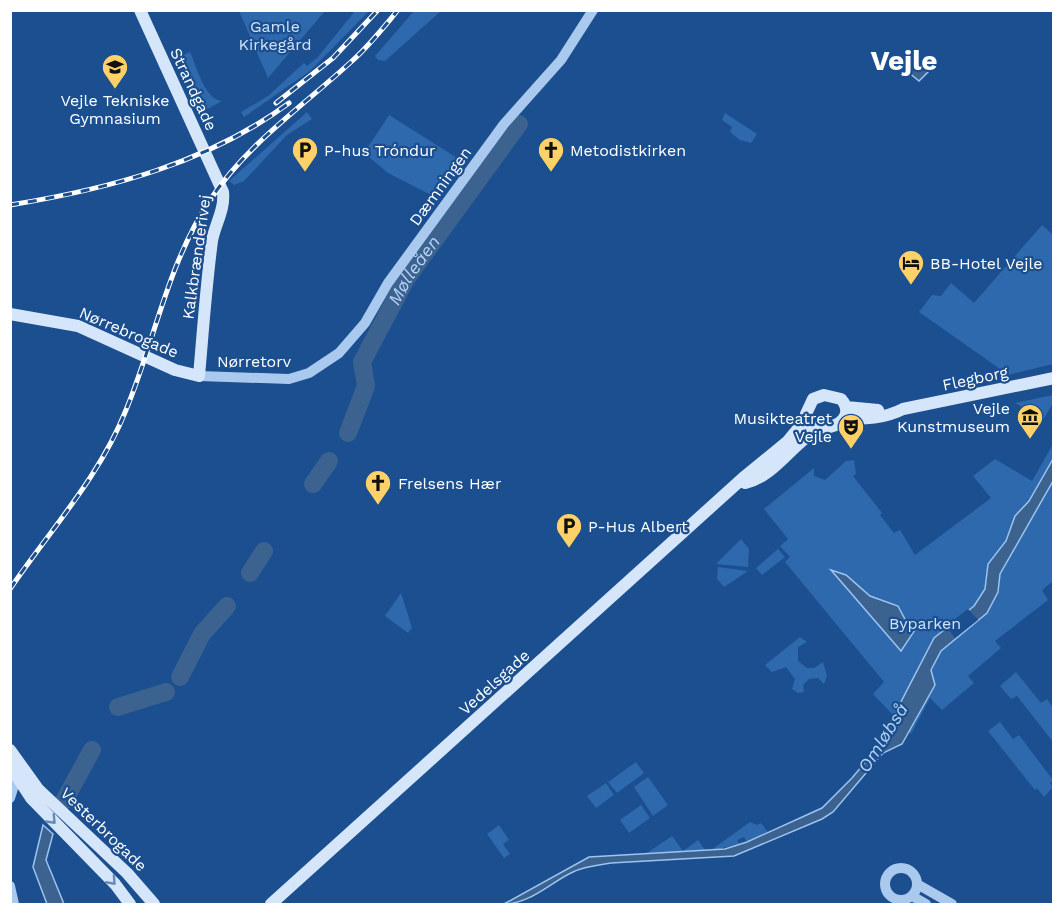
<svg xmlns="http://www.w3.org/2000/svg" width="1064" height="915" font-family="'Work Sans',sans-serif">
  <rect width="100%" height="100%" fill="#1b4f8f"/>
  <!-- green -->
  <path fill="#2e69ad" d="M 239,11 L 325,11 L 268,78 Z
    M 355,11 L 369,11 L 310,71 L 244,117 L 241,112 L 268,96 L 304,63 L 307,66 L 317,58 Z
    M 414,11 L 441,11 L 385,61 L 378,60 L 375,56 Z
    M 190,52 C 197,67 204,99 222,101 L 204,111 L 200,108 L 177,58 Z
    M 307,112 L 312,119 L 287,135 L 244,181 L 234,185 L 229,181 Z
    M 725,113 L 757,134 L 751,143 L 740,140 L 730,132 L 732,127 L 722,120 Z
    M 389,115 L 462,161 L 435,197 L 388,173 L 364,153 Z
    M 1042,225 L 1053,235 L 1053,364 L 1003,376 L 1000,369 L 919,312 L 932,295 L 941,296 L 951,283 L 974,303 Z
    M 1053,395 L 1053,403 L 1043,420 L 1015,403 Z
    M 1053,444 L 1053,581 L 1042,590 L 1048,600 L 995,641 L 1001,648 L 968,676 L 974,683 L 942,710 L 930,698 L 911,734 L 873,694 L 884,682 L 785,562 L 790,557 L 780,546 L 788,539 L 764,509 L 814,468 L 814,476 L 825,480 L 846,461 L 854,460 L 856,474 L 853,476 L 882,513 L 880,515 L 894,533 L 900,530 L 915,555 L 991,498 L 973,476 L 995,459 L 1032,481 Z
    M 741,539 L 749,549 L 748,567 L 716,564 Z
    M 778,549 L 785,557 L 762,575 L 756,568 Z
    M 718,567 L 748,571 L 724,587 L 717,579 Z
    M 401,593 L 412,628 L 408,633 L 385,616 Z
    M 800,637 L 807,642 L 798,647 L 798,661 L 807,668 L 814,668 L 823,662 L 827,676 L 824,684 L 818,678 L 809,679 L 803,685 L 804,692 L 798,693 L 792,689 L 795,679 L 786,667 L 772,672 L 765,665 Z
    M 1016,672 L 1041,703 L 1047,699 L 1053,708 L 1053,742 L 1017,696 L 1011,699 L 1000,686 Z
    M 1000,722 L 1013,739 L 1019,735 L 1053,780 L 1050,783 L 1053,787 L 1044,797 L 1037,788 L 1035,790 L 988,731 Z
    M 636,762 L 644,773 L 617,793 L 608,782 Z
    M 648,777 L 668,805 L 653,816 L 634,787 Z
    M 606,783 L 614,795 L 596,808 L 587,796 Z
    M 641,805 L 650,818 L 629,833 L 620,820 Z
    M 750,822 L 757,825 L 761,823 L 768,832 L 747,842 L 744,837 L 737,840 L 739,844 L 710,851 Z
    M 499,825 L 509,840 L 503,844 L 510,854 L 504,858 L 487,834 Z
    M 672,836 L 683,851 L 698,840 L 706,851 L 647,853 Z"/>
  <!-- water -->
  <path fill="#3c6290" stroke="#9cc4f0" stroke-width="1.5" d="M 910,57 L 928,72 L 919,81 L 902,67 Z
    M 1053,459 L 1053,481 L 1000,574 L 998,592 L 987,613 L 941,651 L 931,670 L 935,685 L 902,744 L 883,753 L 833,812 L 822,819 L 734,856 L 611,863 C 599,865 584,866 573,872 C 551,882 530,904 504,904 L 589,857 L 725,849 L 747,842 L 822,808 L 852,778 L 877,748 L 934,638 L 974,606 L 985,589 L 988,564 L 1006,541 L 1015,516 L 1029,501 Z
    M 831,570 L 846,575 L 870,596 L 898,606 L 907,623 L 915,630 L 901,651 Z
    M 43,825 L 53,834 L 46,860 L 64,904 L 47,904 L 33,867 Z"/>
  <!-- pier -->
  <path fill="#1b4f8f" d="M 968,609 L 978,620 L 955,638 L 946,626 Z"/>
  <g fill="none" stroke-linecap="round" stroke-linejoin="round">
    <!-- river -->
    <g stroke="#3c6290" stroke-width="18">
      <path id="s1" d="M 348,433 L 366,386 L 362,362 L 406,279 L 519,124"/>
      <path d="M 313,484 L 329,461"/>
      <path d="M 250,573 L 264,551"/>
      <path d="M 180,677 L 202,634 L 227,606"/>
      <path d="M 118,707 L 166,692"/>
      <path d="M 64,801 L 92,750"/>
    </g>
    <!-- tertiary -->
    <path stroke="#a9c9ee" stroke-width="10" d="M 199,376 L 289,379 L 309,373 L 339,353 L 365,323 L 388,283 L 504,124 L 561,60 L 593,10
      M 10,798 L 17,776
      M885 884a16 16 0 1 1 32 0a16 16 0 1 1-32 0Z
      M 917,884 L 952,904
      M 10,886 L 14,904
      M 912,896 L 926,904"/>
    <!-- secondary -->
    <path stroke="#d6e6fa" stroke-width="12" d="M 10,314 L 78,326 L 175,370 L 199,376 C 203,331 206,286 212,241 C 215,224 225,210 223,192 L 140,10
      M 824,395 L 841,399 C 859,419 826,436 809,424 L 806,414 L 813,399 Z
      M 846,407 L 878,410
      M 844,418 C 863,420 886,418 903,409 L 1054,378
      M 745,483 C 774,477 793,443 818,429
      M 10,750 L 38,789 L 127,873 L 154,904
      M 10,766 L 31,798 L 115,884 L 130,904
      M 271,904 L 743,478 L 787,442 L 806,419"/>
    <!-- rail casing -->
    <g stroke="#fff" stroke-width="5">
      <path id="rail" d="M 276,103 L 333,58 L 378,10
        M 10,205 C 109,189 208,163 289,103
        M 10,589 C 50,530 99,478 126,410 C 155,340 167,265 210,200 C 248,143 302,107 352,61 C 369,46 383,28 398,10"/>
    </g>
    <!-- rail -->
    <use href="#rail" stroke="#1b4f8f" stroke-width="3" stroke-dasharray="9" stroke-linecap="butt"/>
  </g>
  <!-- one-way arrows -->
  <defs><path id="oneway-chevron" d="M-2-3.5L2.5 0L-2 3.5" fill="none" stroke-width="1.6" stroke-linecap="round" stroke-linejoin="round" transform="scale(1.5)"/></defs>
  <g stroke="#668bba">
    <use href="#oneway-chevron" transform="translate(52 820) rotate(46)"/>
    <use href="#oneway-chevron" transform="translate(112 881) rotate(48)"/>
  </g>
  <!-- icons -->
  <defs>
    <g id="school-pin" transform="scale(1.35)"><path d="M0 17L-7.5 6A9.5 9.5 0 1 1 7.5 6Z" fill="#ffd166" stroke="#1b4f8f"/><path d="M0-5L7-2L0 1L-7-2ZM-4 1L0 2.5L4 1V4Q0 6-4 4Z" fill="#111"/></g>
    <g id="parking-pin" transform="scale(1.35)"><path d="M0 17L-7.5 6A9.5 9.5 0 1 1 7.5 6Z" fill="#ffd166" stroke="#1b4f8f"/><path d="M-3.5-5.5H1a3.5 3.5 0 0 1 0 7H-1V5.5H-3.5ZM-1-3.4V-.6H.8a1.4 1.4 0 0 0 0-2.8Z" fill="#111"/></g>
    <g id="church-pin" transform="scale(1.35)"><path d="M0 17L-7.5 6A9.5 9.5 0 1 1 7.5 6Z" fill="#ffd166" stroke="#1b4f8f"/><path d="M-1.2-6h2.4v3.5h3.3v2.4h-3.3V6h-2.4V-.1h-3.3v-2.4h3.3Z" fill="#111"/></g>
    <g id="hotel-pin" transform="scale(1.35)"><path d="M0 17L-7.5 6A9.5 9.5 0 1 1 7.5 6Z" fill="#ffd166" stroke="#1b4f8f"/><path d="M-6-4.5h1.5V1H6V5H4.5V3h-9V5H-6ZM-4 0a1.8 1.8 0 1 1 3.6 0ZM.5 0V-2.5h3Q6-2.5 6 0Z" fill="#111"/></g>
    <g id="museum-pin" transform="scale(1.35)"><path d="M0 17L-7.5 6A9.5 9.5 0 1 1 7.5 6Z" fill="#ffd166" stroke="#1b4f8f"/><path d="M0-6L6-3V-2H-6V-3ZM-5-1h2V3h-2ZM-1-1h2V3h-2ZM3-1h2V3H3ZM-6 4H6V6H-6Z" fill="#111"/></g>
    <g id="theatre-pin" transform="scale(1.35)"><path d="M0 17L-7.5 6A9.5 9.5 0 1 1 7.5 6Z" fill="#ffd166" stroke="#1b4f8f"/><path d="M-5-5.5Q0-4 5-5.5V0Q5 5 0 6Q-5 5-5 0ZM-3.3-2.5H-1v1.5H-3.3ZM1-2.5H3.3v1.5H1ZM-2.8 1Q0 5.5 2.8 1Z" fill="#111"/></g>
  </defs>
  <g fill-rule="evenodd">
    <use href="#school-pin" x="115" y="67"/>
    <use href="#parking-pin" x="305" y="150"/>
    <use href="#church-pin" x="551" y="150"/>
    <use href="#hotel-pin" x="911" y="263"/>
    <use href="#museum-pin" x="1030" y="417"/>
    <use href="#theatre-pin" x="851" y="427"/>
    <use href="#church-pin" x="378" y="483"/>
    <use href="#parking-pin" x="569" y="526"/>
  </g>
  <g text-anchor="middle" stroke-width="4.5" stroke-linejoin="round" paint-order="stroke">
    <!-- park labels -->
    <g font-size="16" fill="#cfe3fa" stroke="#1b4f8f">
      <text x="275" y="32">Gamle<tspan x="275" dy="18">Kirkegård</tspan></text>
      <text x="925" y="629">Byparken</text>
    </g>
    <!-- street labels -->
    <g font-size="16" fill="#fff" stroke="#1b4f8f">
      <text transform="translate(194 89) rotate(65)" y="6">Strandgade</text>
      <text transform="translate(440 186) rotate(-54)" y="6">Dæmningen</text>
      <text transform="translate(196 257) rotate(-82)" y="6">Kalkbrænderivej</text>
      <text transform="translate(129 332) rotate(23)" y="6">Nørrebrogade</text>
      <text x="254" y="367">Nørretorv</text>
      <text transform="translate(975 378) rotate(-12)" y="6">Flegborg</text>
      <text transform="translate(494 682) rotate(-42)" y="6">Vedelsgade</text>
      <text transform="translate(104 829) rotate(44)" y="6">Vesterbrogade</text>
    </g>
    <!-- poi labels -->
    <g font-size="16" fill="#fff" stroke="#1b4f8f" text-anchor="start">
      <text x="115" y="106" text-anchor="middle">Vejle Tekniske<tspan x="115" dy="18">Gymnasium</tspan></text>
      <text x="324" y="156">P-hus Tróndur</text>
      <text x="570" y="156">Metodistkirken</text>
      <text x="930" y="269">BB-Hotel Vejle</text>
      <text x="1010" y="414" text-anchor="end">Vejle<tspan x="1010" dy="18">Kunstmuseum</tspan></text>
      <text x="832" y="424" text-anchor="end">Musikteatret<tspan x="832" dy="18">Vejle</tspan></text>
      <text x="398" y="489">Frelsens Hær</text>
      <text x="588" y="532">P-Hus Albert</text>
    </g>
    <!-- water labels -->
    <g font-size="18" font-style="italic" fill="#b5d3f5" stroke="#1b4f8f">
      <text dy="6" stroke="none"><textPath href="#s1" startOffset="180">Mølleåen</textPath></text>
      <text transform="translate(883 738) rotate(-58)" y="6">Omløbså</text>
    </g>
    <!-- town labels -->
    <g font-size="28" font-weight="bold" fill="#fff" stroke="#1b4f8f">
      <text x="904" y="70">Vejle</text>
    </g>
  </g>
  <!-- border -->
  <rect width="1064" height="915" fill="none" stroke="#ffffff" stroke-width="24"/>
</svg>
